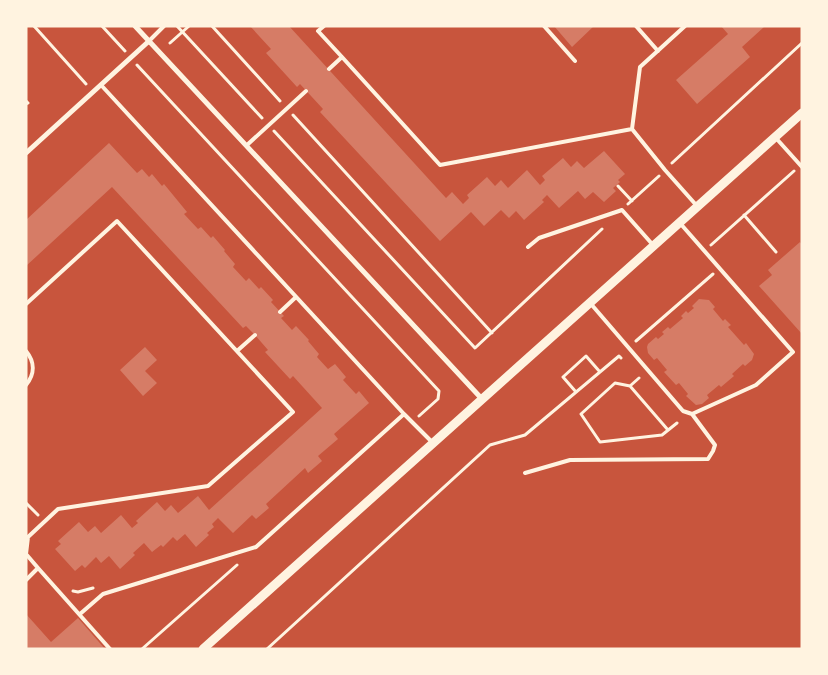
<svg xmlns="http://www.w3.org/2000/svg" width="828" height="675" font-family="'Nunito Sans',sans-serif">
  <rect width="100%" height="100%" fill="#c8553d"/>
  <!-- building -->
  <path fill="#d67c66" d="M 250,26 L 289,26 L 446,198 L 452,192 L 463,204 L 469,198 L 467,195 L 487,177 L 495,186 L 501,180 L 508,188 L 527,170 L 540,185 L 545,180 L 542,176 L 563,158 L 571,167 L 577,161 L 584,168 L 604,151 L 625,174 L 618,180 L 620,182 L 613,188 L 616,191 L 604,202 L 593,192 L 585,199 L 578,191 L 559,208 L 547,195 L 542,200 L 544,202 L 524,220 L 516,211 L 509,218 L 501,210 L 484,226 L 471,212 L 440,241 L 320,112 L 323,109 L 300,84 L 297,87 L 266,53 L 271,49 Z
    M 554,26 L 594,26 L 572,47 Z
    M 721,26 L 765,26 L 742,47 L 750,57 L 697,104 L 676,80 L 728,34 Z
    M 109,143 L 137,173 L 142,169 L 149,177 L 152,174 L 162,186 L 164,184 L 187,212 L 184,214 L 198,229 L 201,227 L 211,238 L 213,236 L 225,250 L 224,251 L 235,264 L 233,267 L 246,281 L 249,278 L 259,289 L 261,287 L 273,300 L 271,302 L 284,316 L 281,318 L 292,330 L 296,326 L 309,340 L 308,341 L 319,354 L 317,357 L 328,369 L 335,364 L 346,377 L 343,380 L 356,394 L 359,391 L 369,403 L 334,434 L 338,439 L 318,456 L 322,461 L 308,473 L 305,468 L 266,504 L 269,508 L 256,519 L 252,515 L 233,533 L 218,518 L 212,524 L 214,527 L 207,533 L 209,535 L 196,547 L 185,534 L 177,541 L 173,537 L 163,547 L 161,545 L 152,552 L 144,543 L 133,553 L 135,555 L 120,569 L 109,556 L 101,563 L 96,557 L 85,568 L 82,565 L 75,571 L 55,549 L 61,544 L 58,541 L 79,522 L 88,532 L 95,526 L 101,533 L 121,515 L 132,528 L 138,523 L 136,521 L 157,502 L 165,511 L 171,505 L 178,513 L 198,496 L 209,510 L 322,408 L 293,376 L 290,379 L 265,352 L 268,350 L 255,335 L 246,326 L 243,328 L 112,187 L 26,266 L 26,220 Z
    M 800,242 L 802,245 L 802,334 L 759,286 L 772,275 L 768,270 Z
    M 699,299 L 709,300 L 715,307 L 713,309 L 723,321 L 725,319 L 731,325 L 728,327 L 744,345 L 746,343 L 754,354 L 752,360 L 745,366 L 743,364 L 732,374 L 734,376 L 721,387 L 719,385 L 707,395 L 709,398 L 702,404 L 696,405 L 686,396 L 688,394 L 679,383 L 676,385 L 664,372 L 667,370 L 657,358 L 654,360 L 648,353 L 647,347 L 648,344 L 656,337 L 658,339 L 664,334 L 662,332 L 668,327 L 670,329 L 683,318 L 681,316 L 686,311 L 688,313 L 694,308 L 692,306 Z
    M 145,347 L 157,360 L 145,371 L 157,383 L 143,396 L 120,370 Z
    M 26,614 L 51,642 L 78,618 L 105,649 L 26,649 Z"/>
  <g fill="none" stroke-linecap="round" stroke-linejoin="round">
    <!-- path -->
    <path stroke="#fff3e0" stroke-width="3" d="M 34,26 L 86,84
      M 102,26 L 125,51
      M 177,26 L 262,118
      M 212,26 L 280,101
      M 170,43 L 189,26
      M 137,65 L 439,391 L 438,399 L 419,416
      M 26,101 L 28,103 L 26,104
      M 293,115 L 492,333
      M 274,131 L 475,348 L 602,229
      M 672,163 L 802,43
      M 618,186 L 632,201
      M 628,204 L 659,176
      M 744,215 L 776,252
      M 711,245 L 794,171
      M 636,341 L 713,274
      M 630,386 L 639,378
      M 576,392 L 563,377 L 586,356 L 600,372
      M 668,430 L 630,386 L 615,383 L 581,414 L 600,442 L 662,435 L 677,423
      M 26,503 L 38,515
      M 73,591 L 78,592 L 93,588
      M 142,649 L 237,565
      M 267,649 L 490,445 L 525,435 L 619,356 L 621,358"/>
    <!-- service -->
    <path stroke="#fff3e0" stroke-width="4" d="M 324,26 L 318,31 L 342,57 L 329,69
      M 544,26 L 575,61
      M 636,26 L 658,51
      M 149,41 L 164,26
      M 342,57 L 440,165 L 632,129 L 665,170 L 697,206
      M 101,85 L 404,414 L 433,443
      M 632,129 L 640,67 L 685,26
      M 775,137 L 802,167
      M 247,145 L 306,91
      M 528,247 L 539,238 L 622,210 L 653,245
      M 26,304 L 117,221 L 293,412 L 208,486 L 58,509 L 28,537 L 26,554 L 38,568 L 26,580
      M 591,304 L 683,411 L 692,414 L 756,385 L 793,352 L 679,222
      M 280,312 L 296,297
      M 26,351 C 35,362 35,374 26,385
      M 237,351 L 255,335
      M 525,473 L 570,460 L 708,459 L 713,451 L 715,445 L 692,414
      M 38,568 L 110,649
      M 80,614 L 103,594 L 256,547 L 404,414"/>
    <!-- minor -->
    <path stroke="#fff3e0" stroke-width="5" d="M 135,26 L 482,399
      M 26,153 L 149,41"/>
    <!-- tertiary -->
    <path stroke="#fff3e0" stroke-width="9" d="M 203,649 L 802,113"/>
  </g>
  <!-- border -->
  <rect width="828" height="675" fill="none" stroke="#fff3e0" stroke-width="55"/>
</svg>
